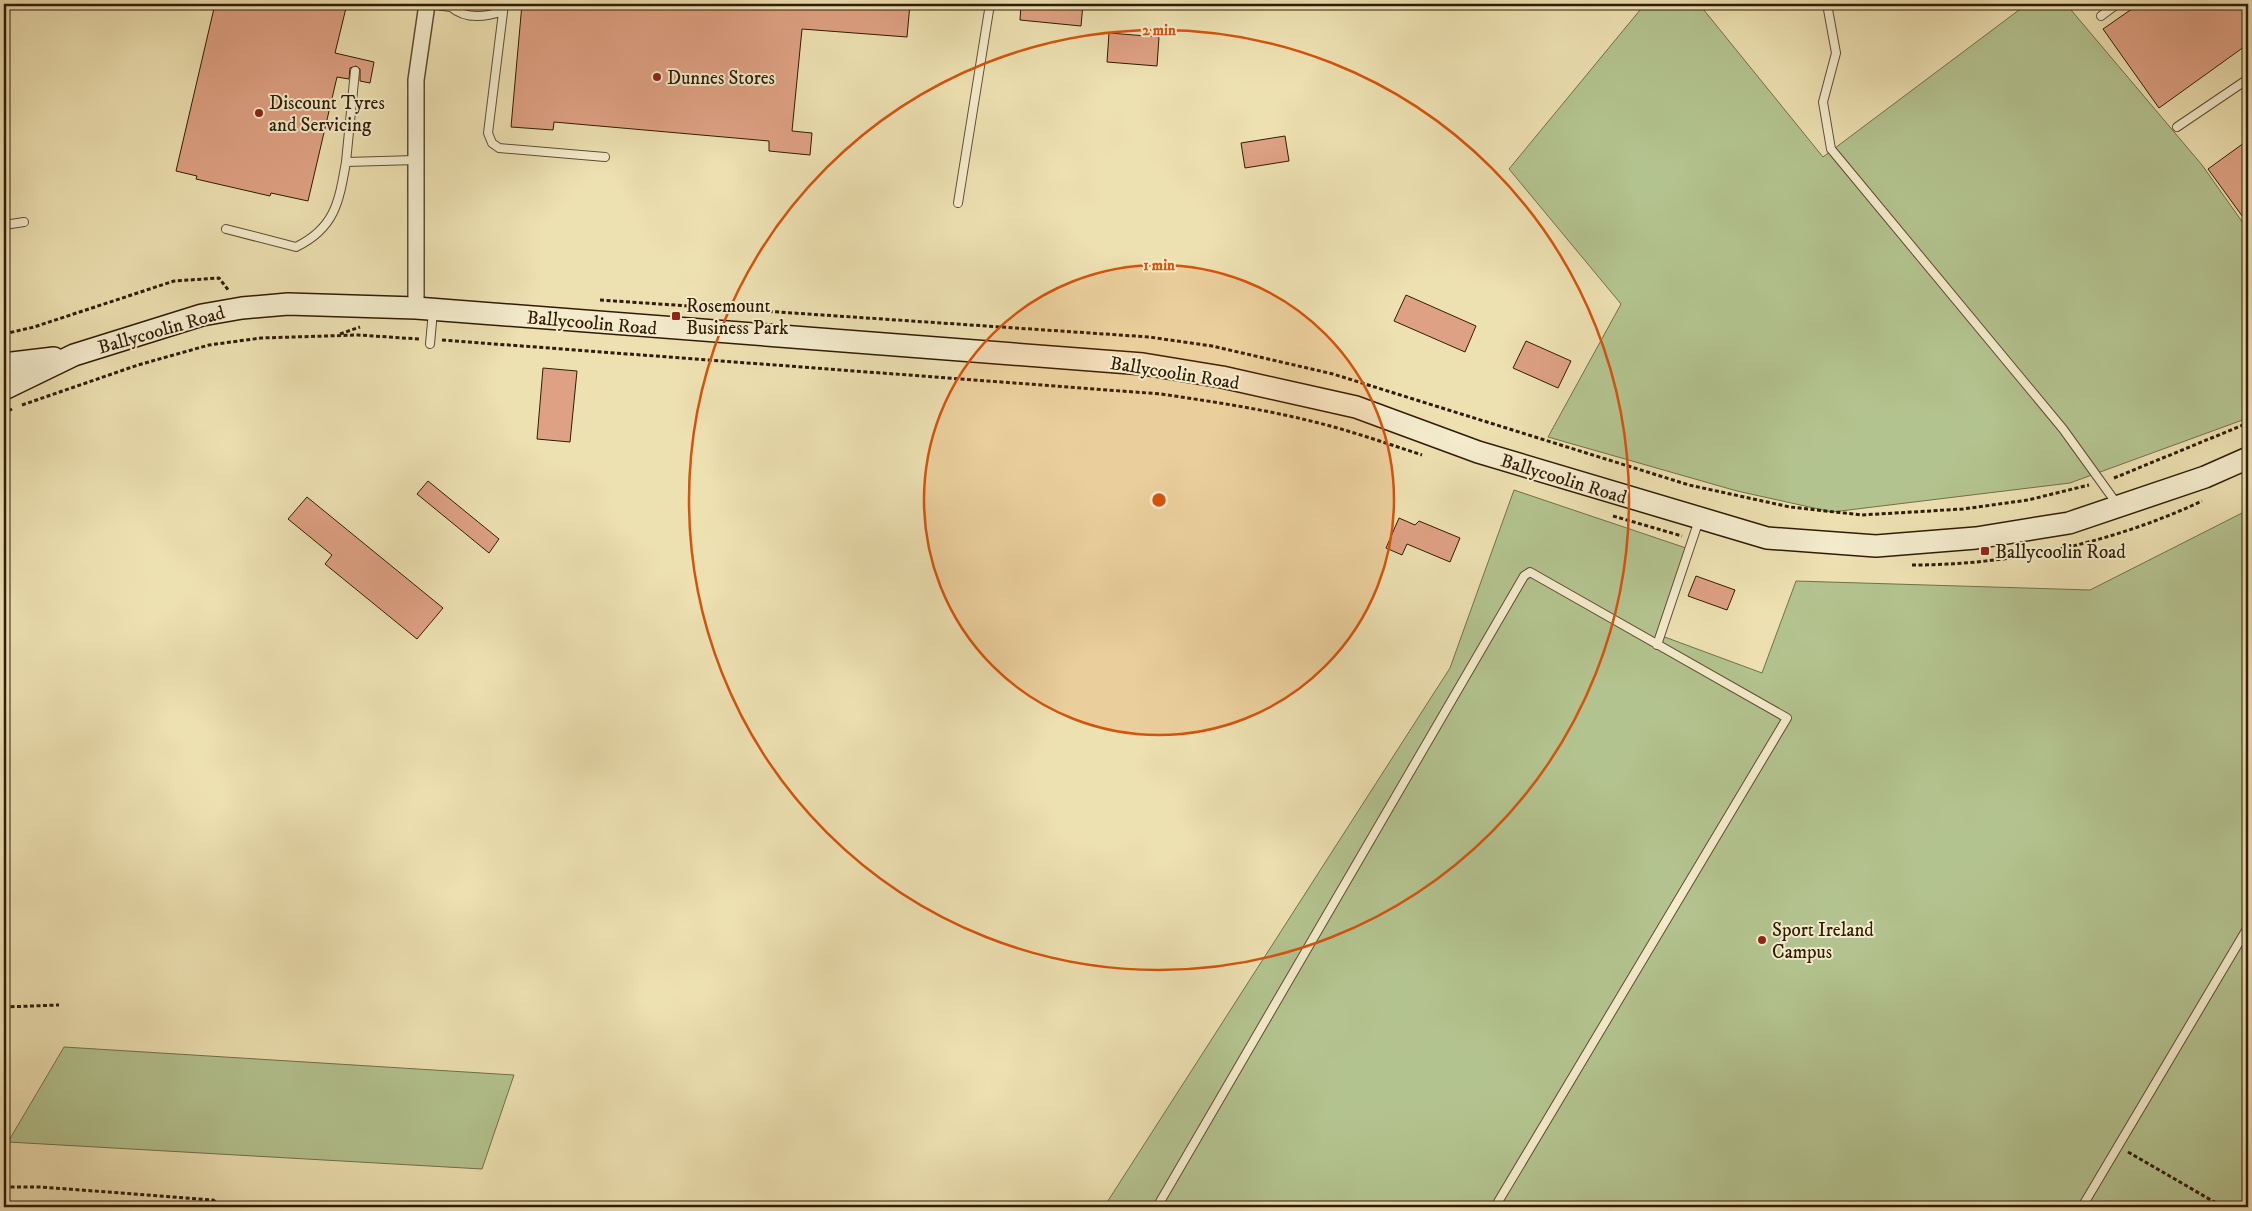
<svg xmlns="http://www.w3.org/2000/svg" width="2252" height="1211" font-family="'IM FELL DW Pica',serif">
  <rect width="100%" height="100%" fill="#ede0b1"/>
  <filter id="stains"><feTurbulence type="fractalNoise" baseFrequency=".004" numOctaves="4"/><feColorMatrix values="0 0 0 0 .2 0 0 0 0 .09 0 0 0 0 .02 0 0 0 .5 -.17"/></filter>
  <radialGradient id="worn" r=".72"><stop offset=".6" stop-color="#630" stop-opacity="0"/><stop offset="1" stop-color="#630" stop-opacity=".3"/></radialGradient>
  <!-- green -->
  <path fill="#b3c38f" stroke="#727049" d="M 1645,4 L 1699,4 L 1823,157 L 2027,4 L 2066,4 L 2202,165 L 2248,230 L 2248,418 L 2070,483 L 1832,512 L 1737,491 L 1548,437 L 1621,304 L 1509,169 Z
    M 1514,490 L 1686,548 L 1662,636 L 1762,673 L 1796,581 L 2090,590 L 2248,510 L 2248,1207 L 1104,1207 L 1450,668 Z
    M 64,1047 L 514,1075 L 482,1169 L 8,1142 Z"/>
  <!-- building -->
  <path fill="#dea183" stroke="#301c03" d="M 215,4 L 347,4 L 335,53 L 374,62 L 370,83 L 360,81 L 360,69 L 356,66 L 350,68 L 349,79 L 337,77 L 308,201 L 271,193 L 270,196 L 196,179 L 197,176 L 176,171 Z
    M 522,4 L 910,4 L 907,37 L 802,29 L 792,131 L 812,133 L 810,155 L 769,151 L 769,141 L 554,122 L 553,130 L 511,127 Z
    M 1021,4 L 1083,4 L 1081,26 L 1020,20 Z
    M 2139,4 L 2248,4 L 2248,44 L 2159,108 L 2103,29 Z
    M 1109,33 L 1159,37 L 1157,66 L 1107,62 Z
    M 1285,136 L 1289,161 L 1245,168 L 1241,143 Z
    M 2248,140 L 2248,224 L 2208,169 Z
    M 1406,295 L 1476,326 L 1465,352 L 1394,321 Z
    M 1526,341 L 1571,361 L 1558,388 L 1513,368 Z
    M 543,368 L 577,371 L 570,442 L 537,439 Z
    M 428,481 L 499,539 L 489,553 L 417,494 Z
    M 307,497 L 443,608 L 417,639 L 325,564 L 332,555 L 288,519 Z
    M 1399,518 L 1415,525 L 1419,521 L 1460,538 L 1450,562 L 1407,544 L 1402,555 L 1386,548 Z
    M 1696,576 L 1735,590 L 1727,610 L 1688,596 Z"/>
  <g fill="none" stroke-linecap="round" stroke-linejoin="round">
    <!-- lane casing -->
    <g stroke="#5f4d2e" stroke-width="10">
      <path id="lane" d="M 427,4 L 451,7 L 457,4
        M 504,4 L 488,133 L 492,143 L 499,148 L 605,157
        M 1827,4 L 1836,53 L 1823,102 L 1831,149 L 2063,429 L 2117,504
        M 451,7 C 466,20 486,17 503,11 L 490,4
        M 2101,16 L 2117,4
        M 2177,127 L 2248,79
        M 346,162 L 355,71
        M 958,203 L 990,4
        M 4,225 L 24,222
        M 226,229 L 296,247 C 335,228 339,202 346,162 L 416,160
        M 430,344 L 433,311
        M 1657,645 L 1699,520
        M 1157,1207 L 1524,576 L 1530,572 L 1787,718 L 1495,1207
        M 2082,1207 L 2248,927"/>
    </g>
    <!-- street casing -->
    <g stroke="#5f4d2e" stroke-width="18">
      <path id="street" d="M 416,308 L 416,80 L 427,4"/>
    </g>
    <!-- secondary casing -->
    <g stroke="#301c03" stroke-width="24">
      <path id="secondary" d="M 4,364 L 54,358
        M 4,389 L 74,355 L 202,315 L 242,308 L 288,304 L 416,308 L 1143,364 L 1222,377 L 1356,407 L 1478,452 L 1767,538 L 1876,546 L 1976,538 L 2069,523 L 2205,477 L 2248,458"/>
    </g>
    <!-- path -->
    <path stroke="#301c03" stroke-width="3" stroke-dasharray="4 2.5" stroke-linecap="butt" d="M 600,300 L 1149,337 L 1212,346 L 1333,374 L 1689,485 L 1790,507 L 1862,515 L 1963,509 L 2028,500 L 2089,485
      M 4,334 L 34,327 L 174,281 L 219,278 L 229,291
      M 340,334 L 360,327
      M 442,340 L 1161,394 C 1222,403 1282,412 1341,429 C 1368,437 1395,446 1422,455
      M 22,405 L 138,365 L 209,345 L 261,338 L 358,335 L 419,339
      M 4,413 L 12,409
      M 2114,478 L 2248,423
      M 1613,516 L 1682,536
      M 1912,565 C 2012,565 2112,543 2202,501
      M 4,1007 L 59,1005
      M 2128,1152 L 2223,1207
      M 4,1187 L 41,1187 L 213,1200 L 223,1207"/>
    <!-- lane -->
    <use href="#lane" stroke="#f3ebcc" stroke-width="8"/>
    <!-- street -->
    <use href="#street" stroke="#f3ebcc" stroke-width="15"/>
    <!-- secondary -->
    <use href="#secondary" stroke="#f3ebcc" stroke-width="21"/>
  </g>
  <!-- distance rings -->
  <circle cx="1159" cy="500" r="235" fill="#d6530b" fill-opacity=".12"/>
  <g fill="none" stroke="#d6530b" stroke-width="2.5">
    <circle cx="1159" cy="500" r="235"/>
    <circle cx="1159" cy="500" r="470"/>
  </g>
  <!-- markers -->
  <g fill="#8f2418" stroke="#f3ebcc" stroke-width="2">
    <circle cx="657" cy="77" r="5"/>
    <circle cx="259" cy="113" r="5"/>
    <rect x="671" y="311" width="10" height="10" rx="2.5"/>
    <rect x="1980" y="546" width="10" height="10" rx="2.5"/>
    <circle cx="1762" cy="940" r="5"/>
  </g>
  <g text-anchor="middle" stroke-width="4" stroke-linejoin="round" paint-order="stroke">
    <!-- poi labels -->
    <g font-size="19" fill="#301c03" stroke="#f3ebcc" text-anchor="start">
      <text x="667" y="84">Dunnes Stores</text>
      <text x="269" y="109">Discount Tyres<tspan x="269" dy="22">and Servicing</tspan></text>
      <text x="686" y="312">Rosemount<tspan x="686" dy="22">Business Park</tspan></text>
      <text x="1995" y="558">Ballycoolin Road</text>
      <text x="1772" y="936">Sport Ireland<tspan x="1772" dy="22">Campus</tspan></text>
    </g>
    <!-- street labels -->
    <g font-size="19" fill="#301c03" stroke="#f3ebcc">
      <text transform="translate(592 322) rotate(5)" y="7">Ballycoolin Road</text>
      <text transform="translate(161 329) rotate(-16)" y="7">Ballycoolin Road</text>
      <text transform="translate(1175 372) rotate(9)" y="7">Ballycoolin Road</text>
      <text transform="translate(1564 478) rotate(17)" y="7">Ballycoolin Road</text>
    </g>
  </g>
  <circle cx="1159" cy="500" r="8" fill="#d6530b" stroke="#f3ebcc" stroke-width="2.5"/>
  <g font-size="15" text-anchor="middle" font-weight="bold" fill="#d6530b" stroke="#f3ebcc" stroke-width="4" stroke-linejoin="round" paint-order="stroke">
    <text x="1159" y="35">2 min</text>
    <text x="1159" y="270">1 min</text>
  </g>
  <!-- margin -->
  <rect width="2252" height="1211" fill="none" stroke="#ede0b1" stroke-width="20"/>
  <rect x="5" y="5" width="2242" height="1201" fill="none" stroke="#301c03" stroke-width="2.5"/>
  <rect x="10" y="10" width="2232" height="1191" fill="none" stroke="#301c03"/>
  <rect width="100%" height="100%" filter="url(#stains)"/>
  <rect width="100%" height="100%" fill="url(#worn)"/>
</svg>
